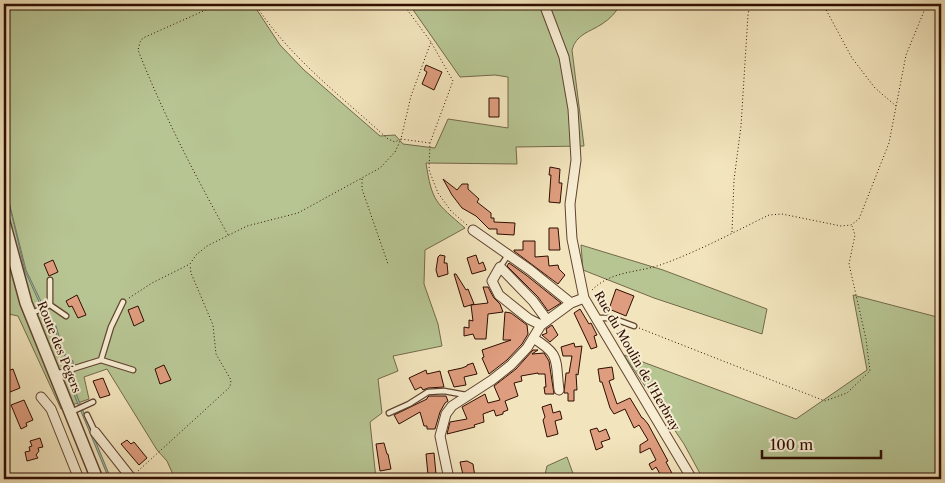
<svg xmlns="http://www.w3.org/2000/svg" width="945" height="483" font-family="'Libre Caslon Text',serif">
  <rect width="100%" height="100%" fill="#f2e4bc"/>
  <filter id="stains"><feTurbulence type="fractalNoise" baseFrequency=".004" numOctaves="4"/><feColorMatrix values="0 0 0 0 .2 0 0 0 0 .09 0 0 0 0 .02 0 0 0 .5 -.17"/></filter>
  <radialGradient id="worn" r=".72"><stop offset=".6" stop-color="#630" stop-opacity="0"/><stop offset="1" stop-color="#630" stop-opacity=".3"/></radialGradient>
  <!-- green -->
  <path fill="#b7c593" stroke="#73694a" d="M 4,4 L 253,4 L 280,45 L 304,70 L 380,136 L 395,135 L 403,144 L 435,148 L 448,119 L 508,128 L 508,77 L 495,75 L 460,77 L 409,4 L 621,4 C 616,12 610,19 602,24 C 590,32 576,34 572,50 L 584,146 L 516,147 L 517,164 L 426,163 C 432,202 436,203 465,228 L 425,250 L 424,284 L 438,324 L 442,346 L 393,356 L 398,371 L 378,379 L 382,413 L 370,422 L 376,479 L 175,479 L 167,461 L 157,450 L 107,369 L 84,377 L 89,399 L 61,409 L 18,316 L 4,313 Z
    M 581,245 L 663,270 L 767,309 L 762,334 L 654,298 L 583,270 Z
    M 853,295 L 941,318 L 941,479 L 703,479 L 684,444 L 624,355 L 796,419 L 867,370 Z
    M 567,457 L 575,479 L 544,479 L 547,466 Z"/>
  <!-- water -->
  <path fill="#9cbfac" stroke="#707868" d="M 4,182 L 26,270 L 47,314 L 56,326 L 64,353 L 73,361 L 77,396 L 111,479 L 109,479 L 75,397 L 72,363 L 61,352 L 54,324 L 45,315 L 25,271 Z"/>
  <!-- building -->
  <path fill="#de9d7e" stroke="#2f0d01" d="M 426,65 L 442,72 L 434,90 L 422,84 L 427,72 L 424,70 Z
    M 489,98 L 499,98 L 499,117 L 489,117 Z
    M 550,167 L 560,169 L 559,183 L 562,183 L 560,203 L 549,202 L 551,175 L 549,175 Z
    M 443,179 L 457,190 L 462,184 L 468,184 L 468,189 L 479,199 L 477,202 L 491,213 L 491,218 L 494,218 L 494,222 L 515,223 L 514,235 L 497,234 L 497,229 L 489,229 L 476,216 L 462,208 L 452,195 Z
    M 549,228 L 558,228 L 560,250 L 549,250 Z
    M 523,241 L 535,241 L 535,257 L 548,256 L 549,266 L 558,265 L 559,269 L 565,275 L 558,284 L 514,251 L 514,250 L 523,250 Z
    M 440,255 L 445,256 L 444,263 L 447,263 L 448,274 L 438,277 L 436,270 L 438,257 Z
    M 476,255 L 479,264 L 483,262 L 486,270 L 472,274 L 467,258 Z
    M 53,260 L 58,272 L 49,276 L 44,264 Z
    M 509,263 L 526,275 L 561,303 L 548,311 L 538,297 L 507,266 Z
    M 454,274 L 456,274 L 466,290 L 468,289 L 474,304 L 464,307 Z
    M 483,287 L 488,287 L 494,298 L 500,304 L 503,312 L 488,314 L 486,339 L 475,339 L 473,334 L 464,336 L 464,327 L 469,328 L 469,320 L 473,321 L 471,305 L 488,303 Z
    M 616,289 L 634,296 L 626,316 L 609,309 Z
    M 77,295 L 86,315 L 78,318 L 72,306 L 69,307 L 66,301 Z
    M 138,306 L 144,321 L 134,326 L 128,310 Z
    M 580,309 L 589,324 L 591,323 L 597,335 L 594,336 L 597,347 L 591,349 L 574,313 Z
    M 505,312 L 511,313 L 527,325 L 528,334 L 522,344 L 507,360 L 489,374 L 482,358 L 484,357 L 482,350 L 511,340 L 503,340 Z
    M 552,325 L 558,335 L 550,342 L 542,335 L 547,333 L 546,329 Z
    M 574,343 L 575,347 L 582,346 L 578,375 L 576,374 L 577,390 L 574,390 L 574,401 L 568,401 L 568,393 L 564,393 L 566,373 L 569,373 L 572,356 L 563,356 L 561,347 Z
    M 533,350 L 538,350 L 532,354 L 544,353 L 549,361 L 554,394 L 545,394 L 544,387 L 546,387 L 545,374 L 538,374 L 538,373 L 521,376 L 522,381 L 514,383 L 518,396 L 505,401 L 508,410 L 503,412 L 503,414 L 496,416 L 494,410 L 483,414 L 484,422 L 474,425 L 475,427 L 447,434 L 450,422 L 467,419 L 462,407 L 485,394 L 488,403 L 500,400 L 494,386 L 516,369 Z
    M 473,363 L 477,374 L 464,377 L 466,385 L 454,387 L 448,371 L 462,368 L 467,366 L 467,365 Z
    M 164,365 L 171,380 L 160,384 L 155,369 Z
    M 612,367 L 614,379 L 609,381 L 617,404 L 630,398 L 642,418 L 643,418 L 648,424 L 668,461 L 666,462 L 674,477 L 669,479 L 663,479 L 656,467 L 652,470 L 649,464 L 656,460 L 650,448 L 640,453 L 640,445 L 648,440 L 639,425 L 634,428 L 625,409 L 614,414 L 610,408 L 602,382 L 600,382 L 598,369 Z
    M 13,369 L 20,388 L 10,392 L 4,380 L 4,372 Z
    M 426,370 L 427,374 L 440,371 L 444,387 L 428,388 L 423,390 L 421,387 L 415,390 L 409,378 Z
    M 103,378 L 110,395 L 100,398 L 93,381 Z
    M 429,396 L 446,396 L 448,401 L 445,403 L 440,412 L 435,429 L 427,429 L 427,426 L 424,426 L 420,412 L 399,424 L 394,415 L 427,399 L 427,398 Z
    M 24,400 L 33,420 L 26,423 L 27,426 L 21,429 L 11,405 Z
    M 551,404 L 553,413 L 560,411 L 562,419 L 555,421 L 558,434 L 547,437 L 543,420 L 545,417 L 542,407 Z
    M 597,428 L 599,432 L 606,429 L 610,439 L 601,442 L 603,447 L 596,450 L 590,430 Z
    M 40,438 L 43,447 L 38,448 L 39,451 L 36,455 L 38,458 L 27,461 L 25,452 L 30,451 L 29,447 L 32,446 L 30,441 Z
    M 127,440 L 131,444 L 134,442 L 147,458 L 139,465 L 121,444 Z
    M 384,443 L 387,454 L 388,454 L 391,469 L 380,471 L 376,444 Z
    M 434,453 L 436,474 L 428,475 L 426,454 Z
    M 467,461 L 473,464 L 475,477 L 464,479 L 460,462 Z"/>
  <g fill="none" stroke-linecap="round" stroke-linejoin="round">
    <!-- service casing -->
    <g stroke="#604330" stroke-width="7">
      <path id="service" d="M 500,267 L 508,255
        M 50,305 L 50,280
        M 32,313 L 50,305 L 66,316
        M 597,318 L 612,318 L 634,326
        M 101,360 L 111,327 L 123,302
        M 56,374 L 101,360 L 133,370
        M 71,412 L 93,402
        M 389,413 L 409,404 L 428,392 L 444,391 L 466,395
        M 87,415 L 95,432"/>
    </g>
    <!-- minor casing -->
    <g stroke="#604330" stroke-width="11">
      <path id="minor" d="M 544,4 L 564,57 L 573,109 L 576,160 L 570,204 L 571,223 L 572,239 L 584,298 L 692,479
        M 473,230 L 530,270 L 571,303
        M 541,325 L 529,319 L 499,295 L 492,281 L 500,267 L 533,301 L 547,320
        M 533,338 C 561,355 555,359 559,390
        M 41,397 L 51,409 L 79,479
        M 95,432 L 132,479
        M 449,479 L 440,436 L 446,414 L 452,406 L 492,380 L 511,365 L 527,348 L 541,325 L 571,303 L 584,298"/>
    </g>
    <!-- tertiary casing -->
    <g stroke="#604330" stroke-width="14">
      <path id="tertiary" d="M 4,222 L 26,303 L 97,479"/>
    </g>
    <!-- path -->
    <path stroke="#2f0d01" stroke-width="1" stroke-dasharray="1 2.5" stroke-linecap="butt" d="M 219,4 L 143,38 L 140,42 L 138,50 C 163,114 195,175 228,235
      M 255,4 C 290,58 341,96 388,139 L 395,142 L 401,139 L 411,96 L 431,42
      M 403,4 L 431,42 L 453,81 L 430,143 L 429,170 L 438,193 L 451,211 L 467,225
      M 823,4 L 852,58 L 875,88 L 896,106
      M 362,179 L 362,189 L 388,264
      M 732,232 L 734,180 L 741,126 L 748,15 L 750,4
      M 592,290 C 612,270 639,273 663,264 C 699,251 734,232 769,215 L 782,214 L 841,226 L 851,225 L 859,219 L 889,143 L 906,55 L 927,4
      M 129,298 L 152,283 L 190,264 L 196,255 L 207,246 L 247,226 L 298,213 L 380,168 L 395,152 L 401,139 L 430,143
      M 639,328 L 825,401 L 847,393 L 870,371 L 866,339 L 849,264 L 855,235 L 852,226
      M 138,471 L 230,387 L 231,380 L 216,354 L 213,325 L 191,273 L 190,265"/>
    <!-- service -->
    <use href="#service" stroke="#f7edd3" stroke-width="4.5"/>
    <!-- minor -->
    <use href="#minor" stroke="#f7edd3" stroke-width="9"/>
    <!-- tertiary -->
    <use href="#tertiary" stroke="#f7edd3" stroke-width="11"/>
  </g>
  <g text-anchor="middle" stroke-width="4" stroke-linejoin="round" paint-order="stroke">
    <!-- street labels -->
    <g font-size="12" fill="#2f0d01" stroke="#f7edd3">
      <text transform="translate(59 347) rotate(68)" y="4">Route des Pégers</text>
      <text transform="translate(637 361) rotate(60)" y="4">Rue du Moulin de l'Herbray</text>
    </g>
  </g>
  <!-- margin -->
  <rect width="945" height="483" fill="none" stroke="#f2e4bc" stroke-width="20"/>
  <rect x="5" y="5" width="935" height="473" fill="none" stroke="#2f0d01" stroke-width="2.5"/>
  <rect x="10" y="10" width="925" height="463" fill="none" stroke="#2f0d01"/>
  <!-- scale -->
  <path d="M762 450v8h119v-8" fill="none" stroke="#2f0d01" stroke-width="2.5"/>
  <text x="770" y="450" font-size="15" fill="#2f0d01" stroke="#f7edd3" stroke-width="4" paint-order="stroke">100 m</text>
  <rect width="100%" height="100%" filter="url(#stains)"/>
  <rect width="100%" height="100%" fill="url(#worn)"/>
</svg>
